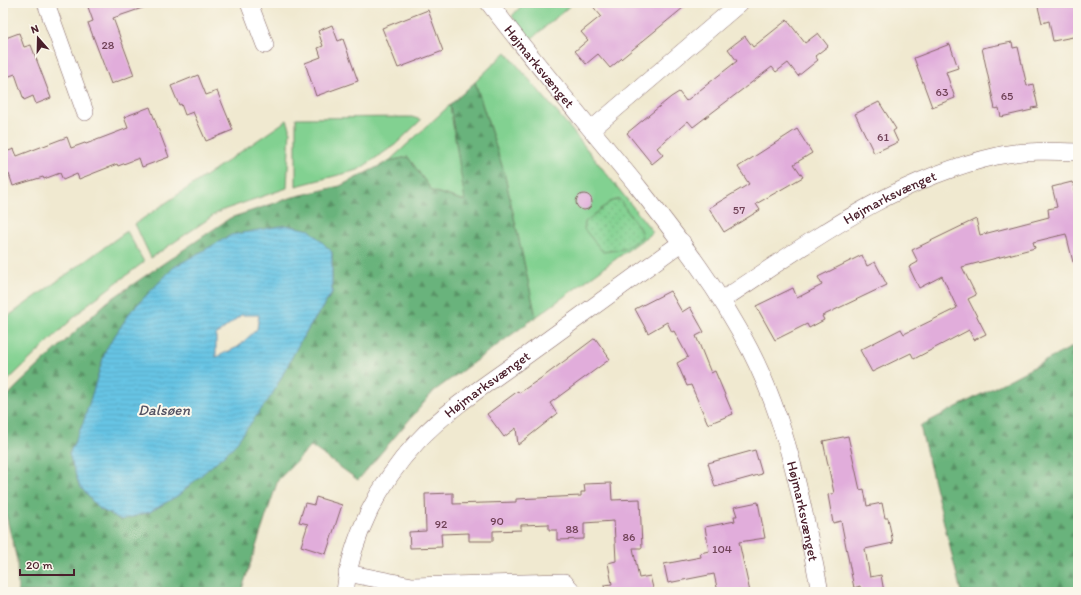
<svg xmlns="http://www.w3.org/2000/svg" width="1081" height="595" font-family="Itim,sans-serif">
  <defs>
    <pattern id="forest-firs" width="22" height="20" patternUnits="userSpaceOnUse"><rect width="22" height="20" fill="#69b37b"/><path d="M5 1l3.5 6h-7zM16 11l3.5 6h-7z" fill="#589165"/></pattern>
    <pattern id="park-dots" width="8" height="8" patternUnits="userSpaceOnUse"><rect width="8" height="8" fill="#82d191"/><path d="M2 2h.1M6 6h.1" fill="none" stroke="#72b37d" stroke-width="1.8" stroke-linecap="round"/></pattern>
    <pattern id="water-rules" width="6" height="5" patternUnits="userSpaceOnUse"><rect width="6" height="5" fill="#66c4e4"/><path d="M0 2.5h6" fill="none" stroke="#5aa8c4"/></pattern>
  </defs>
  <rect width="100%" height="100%" fill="#fbf7ec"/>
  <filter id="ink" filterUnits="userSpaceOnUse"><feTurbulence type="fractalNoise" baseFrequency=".025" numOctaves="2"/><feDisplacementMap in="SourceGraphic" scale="8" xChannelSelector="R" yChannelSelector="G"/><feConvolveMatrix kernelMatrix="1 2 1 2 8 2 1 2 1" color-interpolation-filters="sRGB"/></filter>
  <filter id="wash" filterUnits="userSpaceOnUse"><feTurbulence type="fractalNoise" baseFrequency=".012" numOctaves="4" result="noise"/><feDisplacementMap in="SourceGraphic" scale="16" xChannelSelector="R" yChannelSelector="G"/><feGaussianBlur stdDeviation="0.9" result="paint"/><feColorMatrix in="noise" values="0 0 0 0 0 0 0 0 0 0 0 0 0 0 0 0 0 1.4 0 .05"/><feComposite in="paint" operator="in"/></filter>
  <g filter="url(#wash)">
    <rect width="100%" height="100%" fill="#f0e9d0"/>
    <!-- grass -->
    <path fill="#82d191" stroke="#66785e" d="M 524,3 L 573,3 L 530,40 L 512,16 Z
      M 506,52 L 566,123 L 653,232 L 536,317 L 504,172 L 475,82 Z
      M 450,105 L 466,201 L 432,191 L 408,157 L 389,161 Z
      M 412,117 L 421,120 L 395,145 L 358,170 L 296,186 L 296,118 Z
      M 287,120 L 290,128 L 287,188 L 220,211 L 151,258 L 135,224 Z
      M 127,231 L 144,262 L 88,304 L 3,385 L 3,320 Z"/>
    <!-- forest -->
    <path fill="url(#forest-firs)" stroke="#5a6953" fill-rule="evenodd" d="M 475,82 L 504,172 L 536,317 L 434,391 L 358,480 L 311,446 L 278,480 L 241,592 L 18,592 L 17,560 L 3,503 L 3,401 L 16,387 L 107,302 L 230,218 L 293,197 L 340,186 L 389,161 L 408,157 L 432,191 L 465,201 L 450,105 ZM 332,252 L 332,293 L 301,340 L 150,512 L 121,520 L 98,508 L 69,454 L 83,423 Z
      M 1078,344 L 1078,592 L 961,592 L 920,426 Z"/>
    <!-- park -->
    <path fill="url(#park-dots)" stroke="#66785e" d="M 619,199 L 640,229 L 642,237 L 624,249 L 603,252 L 584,229 L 585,222 L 610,202 Z"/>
    <!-- water -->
    <path fill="url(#water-rules)" stroke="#587288" fill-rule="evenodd" d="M 286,225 L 310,230 L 332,252 L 332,293 L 301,340 L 272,395 L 233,447 L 179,495 L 150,512 L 121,520 L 98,508 L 79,485 L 69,454 L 83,423 L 106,349 L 131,311 L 174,267 L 231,235 ZM 241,315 L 259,315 L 257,329 L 238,347 L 216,357 L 216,335 Z"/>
    <g id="blocks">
      <!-- building -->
      <path fill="#e1addb" d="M 98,3 L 150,3 L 151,5 L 113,18 L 134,75 L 111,84 L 88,23 L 93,21 L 88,7 Z
        M 590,3 L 689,3 L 610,68 L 598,54 L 586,64 L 575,51 L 588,40 L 581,32 L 601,16 Z
        M 1037,3 L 1078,3 L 1078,36 L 1053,41 L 1049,21 L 1042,23 Z
        M 428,10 L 443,51 L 398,68 L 382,28 Z
        M 787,20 L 805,43 L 818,33 L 828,46 L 815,56 L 818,60 L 798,76 L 788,63 L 776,72 L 772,67 L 693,127 L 688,121 L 657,148 L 663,155 L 652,164 L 627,133 L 671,97 L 679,92 L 686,101 L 737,61 L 728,49 L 745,36 L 753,47 Z
        M 332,25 L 338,41 L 343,39 L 358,81 L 316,96 L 305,63 L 321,57 L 318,48 L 323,46 L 318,31 Z
        M 19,33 L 24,47 L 31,45 L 51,98 L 36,104 L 33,96 L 24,100 L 15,74 L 7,77 L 3,66 L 3,39 Z
        M 1012,42 L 1013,48 L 1018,47 L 1027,86 L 1033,84 L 1038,107 L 1031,108 L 1032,110 L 1001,117 L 999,108 L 995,109 L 982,48 Z
        M 950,44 L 958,68 L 946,72 L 955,98 L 932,107 L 914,58 Z
        M 198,75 L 206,95 L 217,91 L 233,130 L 206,141 L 193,112 L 185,115 L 181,104 L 179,105 L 171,86 Z
        M 879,102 L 896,129 L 893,131 L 898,142 L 874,153 L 855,114 Z
        M 150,107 L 169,157 L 142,167 L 139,158 L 118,166 L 117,164 L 79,179 L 77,174 L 63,180 L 60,173 L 44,179 L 43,177 L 13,186 L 9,174 L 7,175 L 3,164 L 3,153 L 14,149 L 17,156 L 67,137 L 71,148 L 85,143 L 86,144 L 128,128 L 124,117 Z
        M 797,129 L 812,153 L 794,164 L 803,177 L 756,204 L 760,210 L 724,232 L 709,208 L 749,184 L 738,167 Z
        M 1072,182 L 1078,204 L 1078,261 L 1073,262 L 1066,234 L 1033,242 L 1035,248 L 962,267 L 976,295 L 968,299 L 986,334 L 974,340 L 969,330 L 914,359 L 911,353 L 872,372 L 860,350 L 901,329 L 904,334 L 957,308 L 942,276 L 919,288 L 909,267 L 918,262 L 912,250 L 976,219 L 980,235 L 1049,217 L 1048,209 L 1057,207 L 1052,187 Z
        M576 202a8 8 0 1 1 16 0a8 8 0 1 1-16 0Z
        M 862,255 L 867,266 L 875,262 L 887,285 L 822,316 L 824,320 L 809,328 L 807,324 L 775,340 L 756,306 L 793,288 L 797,298 L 822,285 L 818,277 Z
        M 670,291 L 682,312 L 690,307 L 704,332 L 696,336 L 711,373 L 715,371 L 733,414 L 708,424 L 691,385 L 687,386 L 677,363 L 688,357 L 674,331 L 672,332 L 667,322 L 648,333 L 635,309 Z
        M 595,338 L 610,359 L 550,403 L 557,414 L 518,445 L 516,428 L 504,437 L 487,414 L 518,391 L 519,393 L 547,374 Z
        M 848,436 L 860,490 L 864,489 L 867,506 L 882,503 L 885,518 L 888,518 L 893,543 L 865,549 L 870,577 L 881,575 L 884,592 L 861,592 L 860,586 L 854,588 L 841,521 L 833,523 L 828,495 L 834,493 L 823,441 Z
        M 755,450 L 762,474 L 715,487 L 708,463 Z
        M 611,483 L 612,500 L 640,499 L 642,548 L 633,548 L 639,578 L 650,576 L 654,592 L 605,592 L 604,585 L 612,584 L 608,563 L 616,561 L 614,521 L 584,523 L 584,539 L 557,540 L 557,530 L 549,530 L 549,524 L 521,525 L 521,530 L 493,531 L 493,541 L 469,541 L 469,533 L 441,534 L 442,547 L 410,548 L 409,532 L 426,531 L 425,494 L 453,493 L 453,504 L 516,502 L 516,499 L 581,496 L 581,492 L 585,492 L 584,484 Z
        M 316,497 L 342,505 L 326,554 L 301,546 L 308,524 L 299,522 L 305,503 L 314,505 Z
        M 758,502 L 765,538 L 739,542 L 750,592 L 718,592 L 714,574 L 668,583 L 664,564 L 701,557 L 700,553 L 709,551 L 705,527 L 735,521 L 734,516 L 737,516 L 734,507 Z"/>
    </g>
  </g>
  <g filter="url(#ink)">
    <use href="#blocks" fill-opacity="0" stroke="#846665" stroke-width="1"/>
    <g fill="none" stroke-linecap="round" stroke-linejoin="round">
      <!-- street casing -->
      <g stroke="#846665" stroke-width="18">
        <g id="street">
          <path d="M 46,3 L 85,112"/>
          <path d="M 249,3 L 265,45"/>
          <path id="s1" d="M 489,3 C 537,66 589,126 639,188 C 680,240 720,291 750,350 C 789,426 804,510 820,592"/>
          <path d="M 592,129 L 740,3"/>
          <path id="s2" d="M 722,300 C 809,243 893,179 997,156 C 1022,150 1052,151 1078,152"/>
          <path d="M 347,573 L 412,586 L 564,582 L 573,592"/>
          <path id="s3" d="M 345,592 C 351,537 379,483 417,442 C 450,406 499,376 538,347 C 586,312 634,277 682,242"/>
        </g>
      </g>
      <!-- street -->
      <use href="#street" stroke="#fff" stroke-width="17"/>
    </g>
  </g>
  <g text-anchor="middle" stroke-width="4" stroke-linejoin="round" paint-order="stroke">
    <!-- number labels -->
    <g font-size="12" fill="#704257">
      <text x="108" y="49">28</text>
      <text x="942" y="96">63</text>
      <text x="1007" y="100">65</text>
      <text x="883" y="141">61</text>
      <text x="739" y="214">57</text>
      <text x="497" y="525">90</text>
      <text x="441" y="528">92</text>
      <text x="572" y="533">88</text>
      <text x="629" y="541">86</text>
      <text x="722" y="553">104</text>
    </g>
    <!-- street labels -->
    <g font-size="14" fill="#4a1f2b" stroke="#fbf7ec">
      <text dy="5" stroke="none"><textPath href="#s1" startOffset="81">Højmarksvænget</textPath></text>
      <text dy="5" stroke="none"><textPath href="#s2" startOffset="197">Højmarksvænget</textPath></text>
      <text dy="5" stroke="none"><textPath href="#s3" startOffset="260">Højmarksvænget</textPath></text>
      <text dy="5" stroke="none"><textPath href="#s1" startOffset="605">Højmarksvænget</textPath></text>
    </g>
    <!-- water labels -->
    <g font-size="15" font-style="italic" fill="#525162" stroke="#fbf7ec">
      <text x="164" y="415">Dalsøen</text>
    </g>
  </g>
  <!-- margin -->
  <rect width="1081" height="595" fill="none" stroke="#fbf7ec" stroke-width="16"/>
  <!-- north arrow -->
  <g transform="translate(38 38) rotate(340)" stroke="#fbf7ec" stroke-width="3" paint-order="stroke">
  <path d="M0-3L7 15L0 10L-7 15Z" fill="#4a1f2b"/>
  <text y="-6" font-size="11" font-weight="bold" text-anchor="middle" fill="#4a1f2b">N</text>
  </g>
  <!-- scale -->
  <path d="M20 569v6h54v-6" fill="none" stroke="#4a1f2b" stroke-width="2"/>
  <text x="26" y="569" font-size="12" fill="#4a1f2b" stroke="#fbf7ec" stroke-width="3" paint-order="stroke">20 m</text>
</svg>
